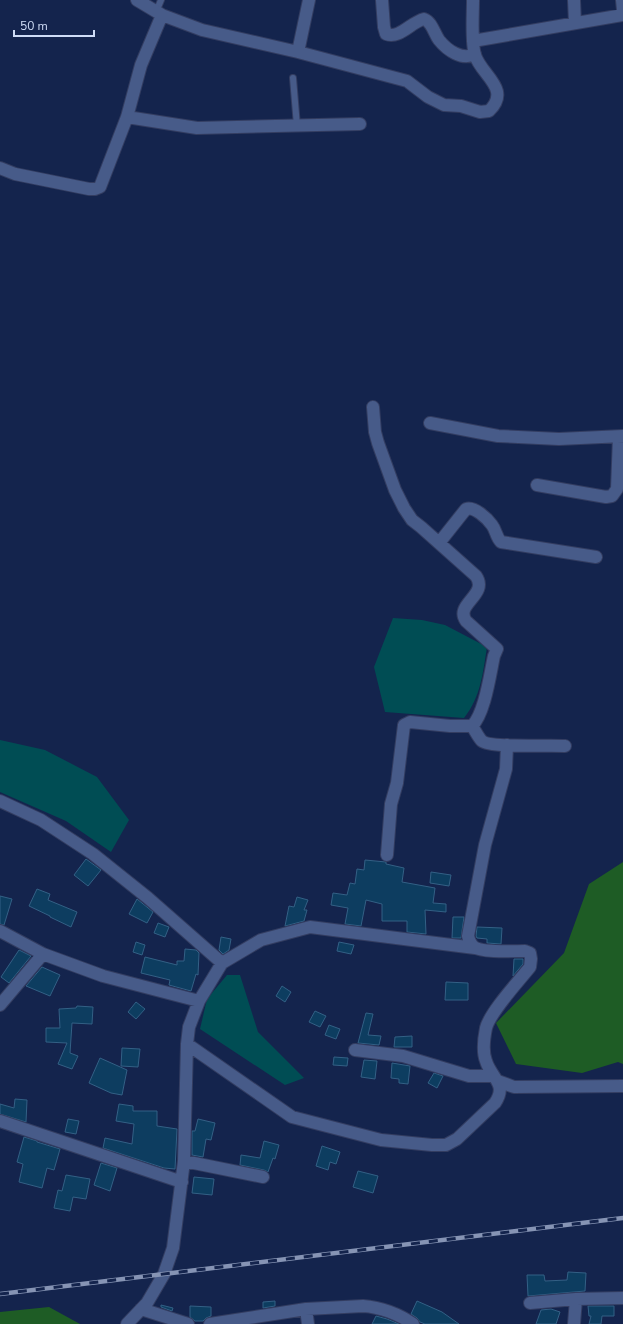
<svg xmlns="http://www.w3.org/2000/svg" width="623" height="1324" font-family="'Nunito Sans',sans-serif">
  <rect width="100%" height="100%" fill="#14244d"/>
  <!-- green -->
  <path fill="#1e5c25" d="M 623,862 L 623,1064 L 618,1062 L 582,1073 L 516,1064 L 496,1023 L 564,953 L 589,884 Z
    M 49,1307 L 80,1324 L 0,1324 L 0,1312 Z"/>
  <!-- water -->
  <path fill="#004d54" d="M 393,618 L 422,620 L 445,625 L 487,647 C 483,672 481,697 464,718 L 385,712 L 374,667 Z
    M 0,740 L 45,750 L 97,777 L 129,820 L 111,852 L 66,821 L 0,792 Z
    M 227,975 L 240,975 L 258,1032 L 304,1078 L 285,1085 L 200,1029 L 207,999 Z"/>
  <!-- building -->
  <path fill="#0d3d60" stroke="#336085" d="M 86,859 L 101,870 L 88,886 L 74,875 Z
    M 365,860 L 386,862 L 386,864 L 404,868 L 402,882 L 435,888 L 433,903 L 446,904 L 446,912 L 425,910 L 426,934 L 407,932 L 407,921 L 382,921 L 382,904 L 366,900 L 361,926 L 345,924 L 348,908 L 331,905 L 333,893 L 347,895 L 350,883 L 355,884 L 357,869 L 364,870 Z
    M 431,872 L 451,875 L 449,886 L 430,883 Z
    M 37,889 L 50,894 L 48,900 L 77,912 L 71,927 L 50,917 L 50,916 L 29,906 Z
    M 0,896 L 12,899 L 4,925 L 0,924 Z
    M 297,897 L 308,900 L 304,910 L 307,910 L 304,921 L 285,926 L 289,906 L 294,907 Z
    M 137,899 L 153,912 L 147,923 L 129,914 Z
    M 453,917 L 464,917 L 461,938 L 452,938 Z
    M 158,923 L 169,927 L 165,937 L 154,933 Z
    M 477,927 L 502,928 L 501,944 L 487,943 L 487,939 L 477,938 L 476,936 Z
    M 221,937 L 231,939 L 229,950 L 223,954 L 219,950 Z
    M 136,942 L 145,945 L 142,955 L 133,952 Z
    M 339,942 L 354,945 L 351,954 L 337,951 Z
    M 185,949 L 196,950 L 199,953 L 198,975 L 196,974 L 191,991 L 169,985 L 170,980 L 141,973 L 145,957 L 177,965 L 177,961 L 184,961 Z
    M 19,950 L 31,956 L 9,983 L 1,977 Z
    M 514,959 L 523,959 L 523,964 L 513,976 Z
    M 42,967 L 60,975 L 50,996 L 26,986 Z
    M 446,982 L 468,983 L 468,1000 L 445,1000 Z
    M 282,986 L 291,992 L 285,1002 L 276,996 Z
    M 136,1002 L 145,1009 L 136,1019 L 128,1012 Z
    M 77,1006 L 93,1007 L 92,1024 L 72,1023 L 70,1053 L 78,1056 L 72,1069 L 58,1064 L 67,1043 L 46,1042 L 46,1028 L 60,1028 L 59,1009 L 76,1008 Z
    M 315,1011 L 326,1016 L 320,1027 L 309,1022 Z
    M 366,1013 L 373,1014 L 368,1035 L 381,1036 L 379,1045 L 358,1043 Z
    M 329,1025 L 340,1029 L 336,1039 L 325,1035 Z
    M 412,1036 L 412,1047 L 394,1047 L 395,1037 Z
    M 122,1048 L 140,1049 L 138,1067 L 121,1066 Z
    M 334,1057 L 348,1058 L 347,1066 L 333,1065 Z
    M 100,1058 L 127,1070 L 122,1095 L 111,1093 L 89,1083 Z
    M 364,1060 L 377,1061 L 375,1079 L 361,1077 Z
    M 392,1063 L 410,1066 L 408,1084 L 399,1083 L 399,1079 L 391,1078 Z
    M 434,1073 L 443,1076 L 437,1088 L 428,1083 Z
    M 15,1099 L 27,1100 L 26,1122 L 0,1114 L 0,1104 L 14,1108 Z
    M 119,1104 L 133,1106 L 133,1111 L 157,1111 L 157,1126 L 177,1129 L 175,1169 L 164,1168 L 103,1148 L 105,1138 L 132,1144 L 134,1124 L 116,1121 Z
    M 68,1119 L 79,1121 L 76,1134 L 65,1132 Z
    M 198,1119 L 215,1123 L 211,1140 L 206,1139 L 203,1157 L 192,1155 L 192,1131 L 195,1131 Z
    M 24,1137 L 37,1141 L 37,1142 L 60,1149 L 54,1170 L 47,1168 L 42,1188 L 19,1182 L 23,1164 L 17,1162 Z
    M 264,1141 L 279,1145 L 275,1159 L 273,1158 L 268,1172 L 264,1170 L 240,1165 L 241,1155 L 260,1158 Z
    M 322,1146 L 340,1152 L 336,1164 L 330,1162 L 328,1170 L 316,1166 Z
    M 101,1163 L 117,1168 L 110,1191 L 94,1185 Z
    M 358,1171 L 378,1176 L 373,1193 L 353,1187 Z
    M 66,1175 L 90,1179 L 86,1199 L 73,1197 L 70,1211 L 54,1208 L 58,1190 L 62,1191 Z
    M 194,1177 L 214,1179 L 212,1195 L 192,1193 Z
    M 568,1272 L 586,1273 L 585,1291 L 528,1296 L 527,1275 L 544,1275 L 545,1281 L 567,1280 Z
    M 275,1301 L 275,1306 L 263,1308 L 263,1302 Z
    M 417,1301 L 442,1312 L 459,1324 L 425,1324 L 420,1322 L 417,1318 L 411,1314 Z
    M 161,1305 L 173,1308 L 172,1311 L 161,1307 Z
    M 190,1306 L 211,1307 L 211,1316 L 206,1318 L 203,1321 L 195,1321 L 190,1317 Z
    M 588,1306 L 614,1306 L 614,1316 L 602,1316 L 601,1324 L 589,1324 L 591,1316 L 589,1316 Z
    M 551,1309 L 560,1312 L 556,1324 L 536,1324 L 541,1310 Z
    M 376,1316 L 387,1319 L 399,1324 L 372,1324 Z"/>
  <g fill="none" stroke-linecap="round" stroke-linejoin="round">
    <!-- lane casing -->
    <g stroke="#333d61" stroke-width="8">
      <path id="lane" d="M 156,12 L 161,0
        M 293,78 L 297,126"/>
    </g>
    <!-- street casing -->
    <g stroke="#333d61" stroke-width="14">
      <path id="street" d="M 137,0 L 162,15 L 202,30 L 298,52 L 407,81 L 428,97 L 444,105 L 461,106 L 480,112 L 489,111 C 512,89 481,75 475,55 C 471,42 473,15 473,0
        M 382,0 L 384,27 L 386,34 C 400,39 411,22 424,19 C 432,22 434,33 439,40 C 447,50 462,61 475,54
        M 574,0 L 575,23
        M 622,0 L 623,10
        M 473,41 L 623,15
        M 298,52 L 309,0
        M 127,117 L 197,128 L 360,124
        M 0,168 L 15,174 L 89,189 L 95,189 L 100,187 L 127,117 L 141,65 L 162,15
        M 373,407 L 375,432 L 378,443 L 395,490 L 404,508 L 412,520 L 421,527 L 476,576 C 489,595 454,604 466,621 L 497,649 L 494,656 C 490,674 485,713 472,726 L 450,726 L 410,722 L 404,725 L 397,783 L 391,804 L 387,855
        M 430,423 L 498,436 L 559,439 L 623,436
        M 537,485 L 606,497 L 612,496 L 617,489 L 619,437
        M 439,543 L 466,509 C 474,506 487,518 492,525 C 496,530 496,537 501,542 L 596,557
        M 472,726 C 475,730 478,737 482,741 C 490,748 552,745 565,746
        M 0,801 L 41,820 L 93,854 L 148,898 L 222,963
        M 0,931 L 43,954 L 103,976 L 199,1001
        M 0,1005 L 43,954
        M 187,1044 L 292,1117 L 381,1140 L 432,1145 L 446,1145 L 457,1139 L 495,1103 C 508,1084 491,1078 486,1061 C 482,1051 484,1038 486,1028 C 490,1012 519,981 530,967 L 531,959 L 530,953 L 525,951 C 514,951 483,953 474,947 C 470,944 469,940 468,936 L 485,845 L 506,769 L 507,745
        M 355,1050 L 403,1056 L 469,1076 L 494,1076
        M 498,1081 L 514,1087 L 623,1086
        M 0,1121 L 182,1182
        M 184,1161 L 263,1177
        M 530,1303 L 576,1299 L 623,1298
        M 141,1309 L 188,1324
        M 306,1309 L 308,1324
        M 127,1324 L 147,1303 L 164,1274 L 173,1248 L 184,1161 L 187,1044 L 189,1027 L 199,1001 L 222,963 L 261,940 L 310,927 L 475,948
        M 210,1324 L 306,1309 L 363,1306 C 380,1307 399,1314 413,1324
        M 574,1324 L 576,1299"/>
    </g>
    <!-- lane -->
    <use href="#lane" stroke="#475b89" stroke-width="6"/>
    <!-- street -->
    <use href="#street" stroke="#475b89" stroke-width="12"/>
    <!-- rail casing -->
    <g stroke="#8694b4" stroke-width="4.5">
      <path id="rail" d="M 0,1294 L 623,1218"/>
    </g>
    <!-- rail -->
    <use href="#rail" stroke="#14244d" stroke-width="3" stroke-dasharray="9" stroke-linecap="butt"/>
  </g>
  <!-- scale -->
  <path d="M14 30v6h80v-6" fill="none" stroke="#cfdcf6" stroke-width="2"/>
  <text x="20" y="30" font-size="12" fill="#cfdcf6" stroke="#14244d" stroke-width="3" paint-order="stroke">50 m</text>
</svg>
